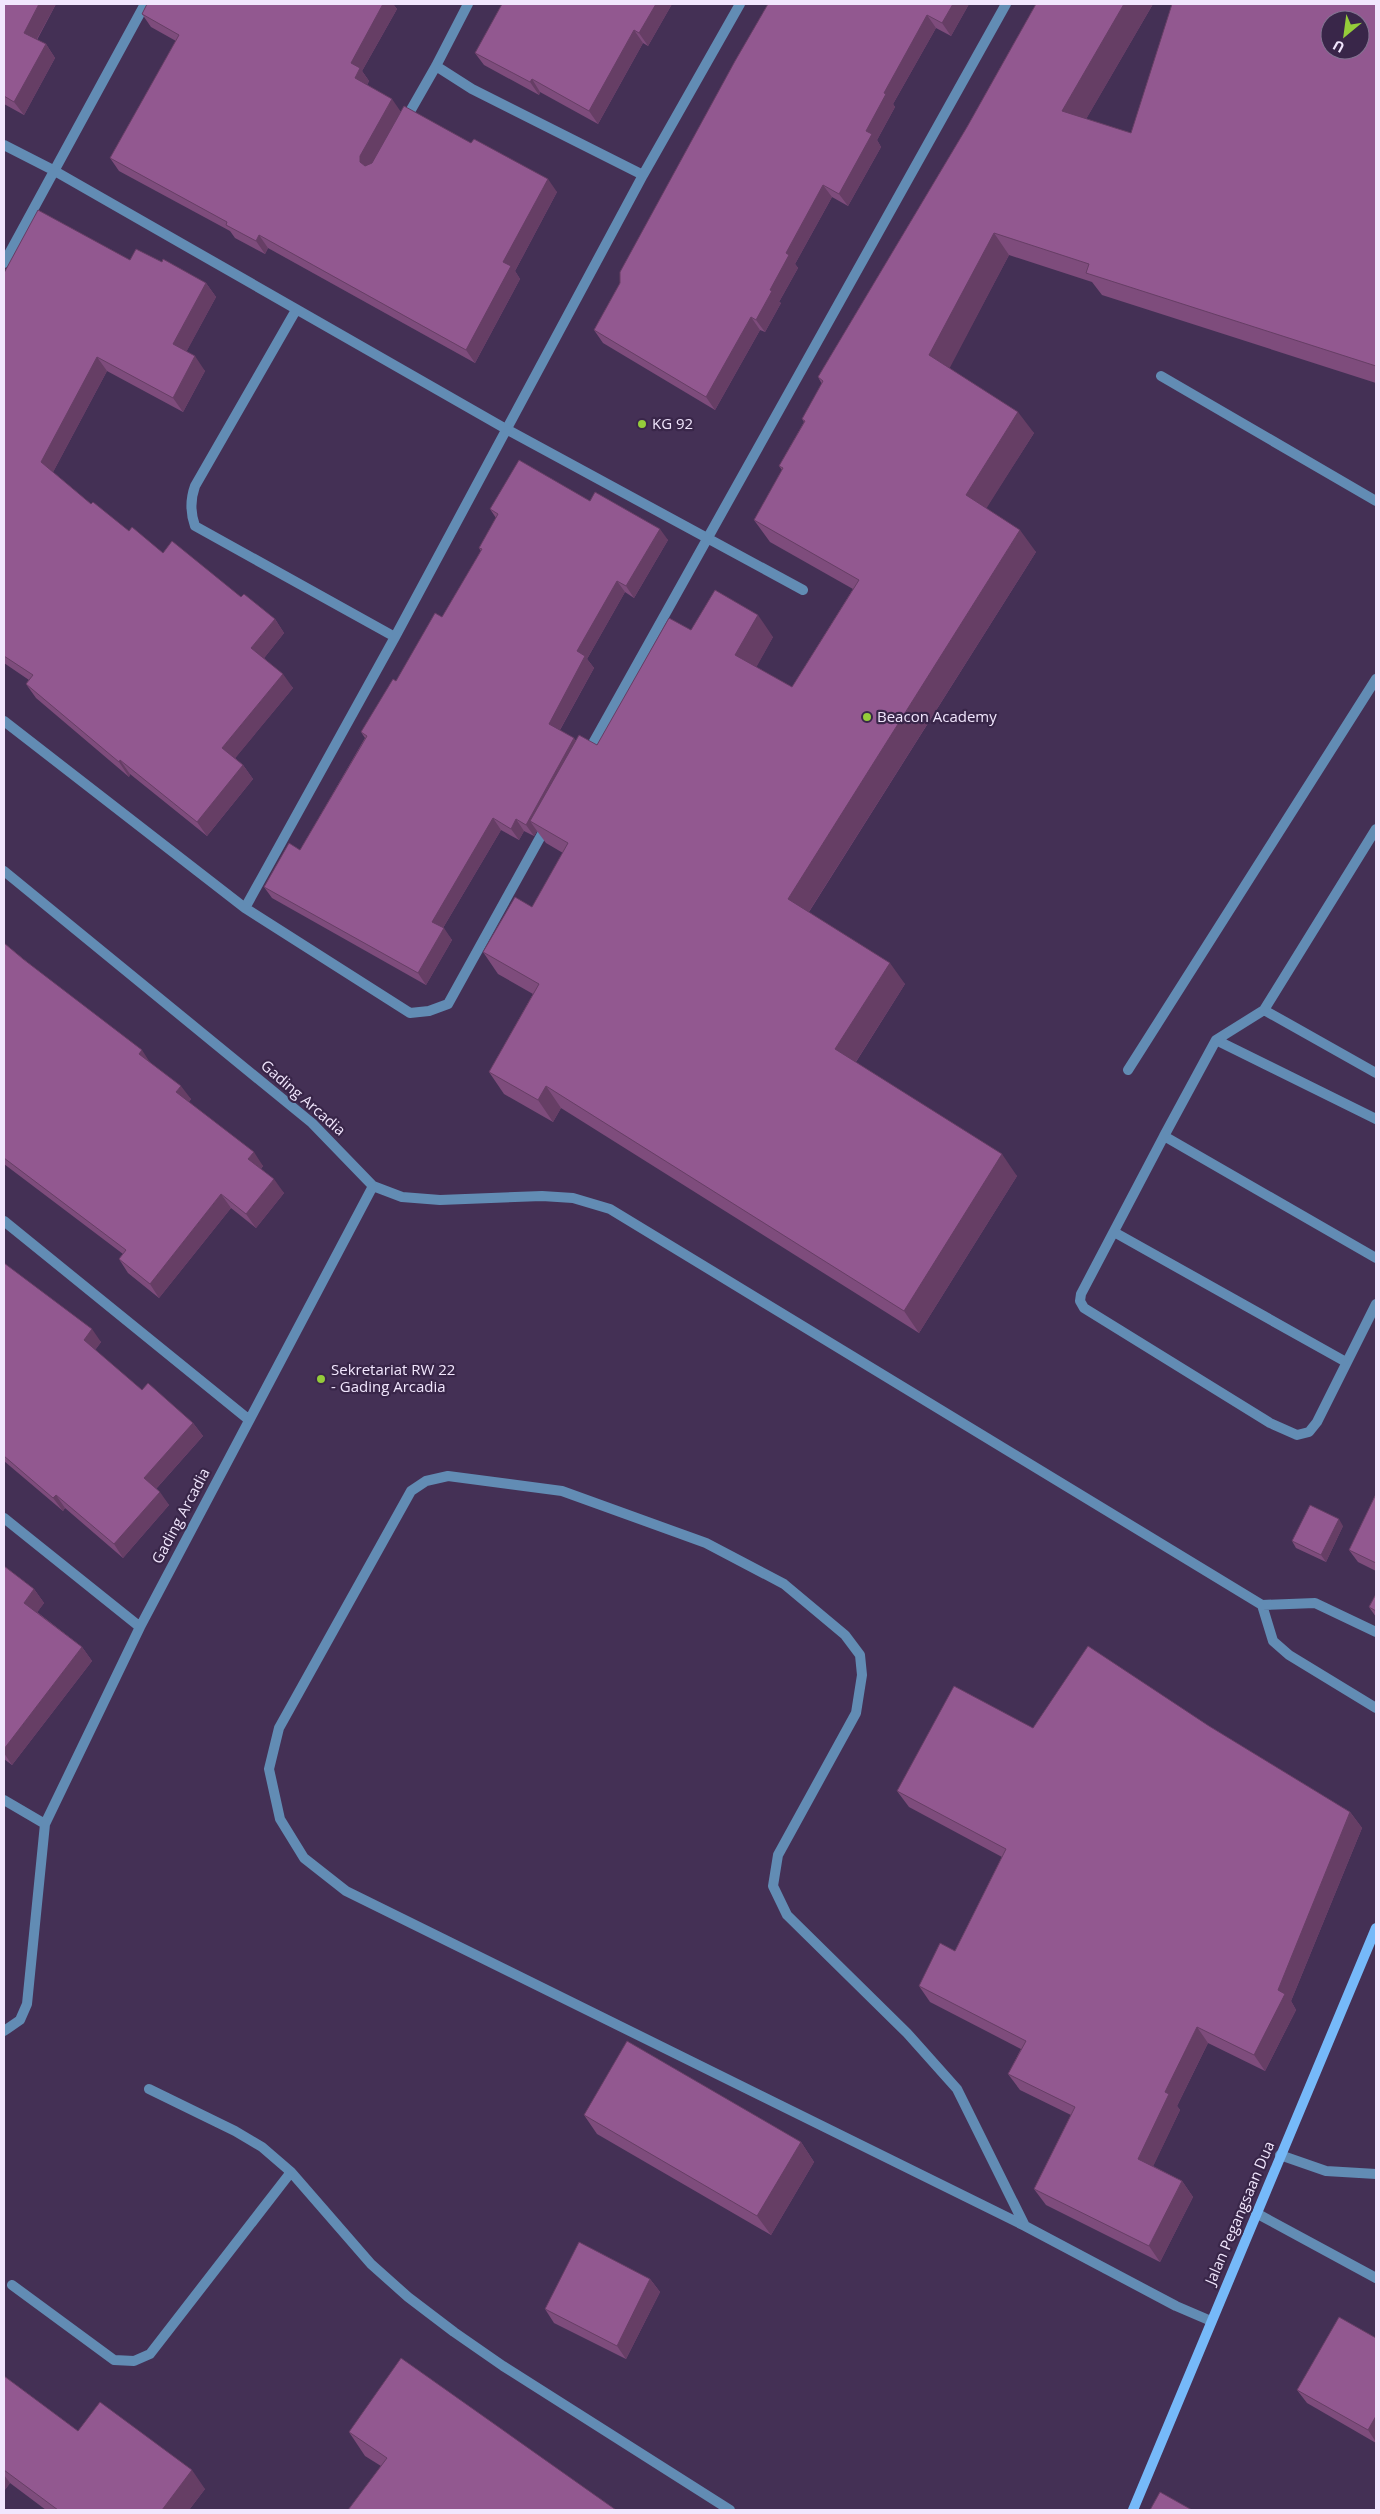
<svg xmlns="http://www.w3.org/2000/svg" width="1380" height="2514" font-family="'Open Sans',sans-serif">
  <rect width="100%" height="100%" fill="#443055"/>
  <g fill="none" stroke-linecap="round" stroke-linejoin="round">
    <!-- lane -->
    <path stroke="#628cb4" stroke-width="10" d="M 1161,376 L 1376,501
      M 1376,829 L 1264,1010 L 1216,1040 L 1164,1136 L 1376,1258
      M 1264,1010 L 1376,1073
      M 1216,1040 L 1376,1119
      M 1128,1070 L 1376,679
      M 1164,1136 L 1081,1294 L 1080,1301 L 1084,1308 L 1270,1423 L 1297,1435 L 1309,1432 L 1317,1422 L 1376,1304
      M 1114,1232 L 1346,1362
      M 149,2089 L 235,2131 L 262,2147 L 291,2172 L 371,2264 L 408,2297 L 454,2332 L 503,2366 L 730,2510
      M 1280,2155 L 1326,2171 L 1376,2174
      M 1256,2213 L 1376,2278
      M 1025,2226 L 957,2089 L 907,2033 L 787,1915 L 773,1886 L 778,1855 L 856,1713 L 862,1675 L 860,1655 L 845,1635 L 784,1584 L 706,1543 L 562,1491 L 448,1476 L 426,1481 L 411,1491 L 279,1728 L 269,1769 L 280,1819 L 304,1858 L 346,1891 L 1025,2226 L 1176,2306 L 1211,2321
      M 12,2285 L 114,2360 L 134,2361 L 150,2354 L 291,2172"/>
    <!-- street -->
    <path stroke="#628cb4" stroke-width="10" d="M 436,66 L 472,89 L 643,175
      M 404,122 L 436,66 L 468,4
      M 4,145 L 53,170 L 506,429 L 803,590
      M 4,263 L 145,4
      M 296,310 L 195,486 C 190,500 190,512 195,526 L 395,637
      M 4,721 L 245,908 L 410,1013 L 429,1011 L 448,1004 L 547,825
      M 587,754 L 1006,4
      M 4,871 L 312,1123 L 373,1186 L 402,1197 L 440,1200 L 542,1196 L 573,1198 L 610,1209 L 1262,1605 L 1315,1603 L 1376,1632
      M 245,908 L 395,637 L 643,175 L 740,4
      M 4,1221 L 248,1419
      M 4,1518 L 140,1627
      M 1262,1605 L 1273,1641 L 1289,1655 L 1376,1708
      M 4,1800 L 45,1824
      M 4,2031 L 20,2020 L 27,2004 L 45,1824 L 140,1627 L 373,1186"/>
    <!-- secondary -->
    <path stroke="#76b9f9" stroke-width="10" d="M 1133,2510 L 1376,1928"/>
  </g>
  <!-- wall -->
  <path fill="#7e4c7c" d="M 4,4 L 56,4 L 37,40 L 46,44 L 55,58 L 24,115 L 4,104 Z
    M 147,4 L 393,4 L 397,9 L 362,71 L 369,81 L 367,85 L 401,112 L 557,192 L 515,271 L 520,279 L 475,363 L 268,248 L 265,254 L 235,238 L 230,231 L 119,171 L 110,158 L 176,41 L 151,27 L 142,14 Z
    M 672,4 L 648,46 L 643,43 L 598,124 L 540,92 L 539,95 L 484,65 L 475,53 Z
    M 768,4 L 969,4 L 951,36 L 936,28 L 893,104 L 895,107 L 877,140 L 881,147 L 848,206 L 832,197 L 795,264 L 798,268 L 779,302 L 781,303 L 765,332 L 760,330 L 715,410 L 603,343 L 594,330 L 620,283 Z
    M 1036,4 L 1153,4 L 1086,119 L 1131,133 L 1376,4 L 1376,383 L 1102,295 L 1092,282 L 1009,255 L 949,368 L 1034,433 L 986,508 L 1036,552 L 809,912 L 905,984 L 856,1062 L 1017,1176 L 919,1333 L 561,1108 L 553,1122 L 504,1094 L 489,1072 L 533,994 L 498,974 L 483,952 L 532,907 L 563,853 L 546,843 L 537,831 L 534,836 L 524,831 L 519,840 L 501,830 L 443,928 L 452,940 L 426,985 L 272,898 L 264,887 L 300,850 L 365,738 L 361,732 L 396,681 L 442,617 L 481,551 L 479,548 L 496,518 L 490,509 L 590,501 L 668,540 L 634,598 L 625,592 L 587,659 L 594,668 L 560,730 L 575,740 L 597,745 L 691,630 L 773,637 L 756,667 L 792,687 L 853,589 L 770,542 L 754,520 L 782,470 L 779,466 L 804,422 L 802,419 L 822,384 L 818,377 L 967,127 Z
    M 130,260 L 162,262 L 206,283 L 216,297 L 186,352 L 205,371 L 183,412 L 107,371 L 53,472 L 91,504 L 129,531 L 163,553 L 241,597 L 275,619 L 284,633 L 264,658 L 293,688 L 235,758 L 243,765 L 253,779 L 207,836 L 130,774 L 129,777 L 36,698 L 26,684 L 29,680 L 4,663 L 4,273 Z
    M 4,943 L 151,1064 L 191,1099 L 189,1102 L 263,1166 L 261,1169 L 284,1193 L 256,1228 L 231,1208 L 159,1298 L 128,1273 L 119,1259 L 123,1254 L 4,1164 Z
    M 4,1263 L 101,1342 L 95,1350 L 142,1390 L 193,1423 L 203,1436 L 156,1489 L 169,1505 L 123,1558 L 65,1508 L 63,1511 L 4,1461 Z
    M 1376,1494 L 1376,1571 L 1358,1562 L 1349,1550 Z
    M 1343,1526 L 1326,1562 L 1296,1548 L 1292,1541 Z
    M 4,1566 L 34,1589 L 44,1603 L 37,1612 L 82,1647 L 92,1661 L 12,1765 L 4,1759 Z
    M 1376,1594 L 1376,1617 L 1369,1607 Z
    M 1209,1726 L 1350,1812 L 1362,1828 L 1291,2001 L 1296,2010 L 1265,2071 L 1208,2043 L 1177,2106 L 1180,2110 L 1153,2166 L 1182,2181 L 1193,2197 L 1160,2262 L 1046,2205 L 1034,2189 L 1071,2115 L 1020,2090 L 1008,2074 L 1021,2049 L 930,2002 L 919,1986 L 955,1951 L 1002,1857 L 909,1807 L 897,1791 L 1033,1728 Z
    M 584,2115 L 801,2142 L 814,2162 L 771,2235 L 597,2134 Z
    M 650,2279 L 660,2292 L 626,2359 L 554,2323 L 545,2309 Z
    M 1376,2338 L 1376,2443 L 1307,2403 L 1297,2390 Z
    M 4,2376 L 78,2431 L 205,2489 L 189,2510 L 46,2510 L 10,2483 L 4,2491 Z
    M 349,2432 L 616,2510 L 381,2466 L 365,2456 Z"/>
  <!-- shaded-wall -->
  <path fill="#663e65" d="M 39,4 L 56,4 L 33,46 L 24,33 Z
    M 383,4 L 393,4 L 397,9 L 362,71 L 369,81 L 364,91 L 355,78 L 351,63 Z
    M 656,4 L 672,4 L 648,46 L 639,33 Z
    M 953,4 L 969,4 L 951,36 L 942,23 Z
    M 1124,4 L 1153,4 L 1078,133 L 1062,111 Z
    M 927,15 L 936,28 L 893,104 L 895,107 L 877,140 L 881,147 L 848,206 L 839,194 L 866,131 L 884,93 Z
    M 634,30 L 643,43 L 598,124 L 589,111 Z
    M 46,44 L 55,58 L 24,115 L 14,102 Z
    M 532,79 L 540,92 L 539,95 L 530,82 Z
    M 392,99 L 401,112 L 369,169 L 360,162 L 360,156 Z
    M 548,179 L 557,192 L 515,271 L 520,279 L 475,363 L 466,350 L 503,262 Z
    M 823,185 L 832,197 L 795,264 L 798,268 L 779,302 L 781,303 L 765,332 L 756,320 L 786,253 Z
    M 994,233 L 1009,255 L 945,377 L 929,355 Z
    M 259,235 L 268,248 L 265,254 L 256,241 Z
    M 206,283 L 216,297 L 183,358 L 173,344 Z
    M 751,317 L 760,330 L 715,410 L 706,397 Z
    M 195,356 L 205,371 L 183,412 L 173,398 Z
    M 97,357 L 107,371 L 51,476 L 41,462 Z
    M 1018,412 L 1034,433 L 981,517 L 966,495 Z
    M 660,529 L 668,540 L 634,598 L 626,586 Z
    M 1020,530 L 1036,552 L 803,921 L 788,899 Z
    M 617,581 L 625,592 L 587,659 L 594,668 L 557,735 L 549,724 L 577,651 Z
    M 758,615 L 773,637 L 751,677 L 735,655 Z
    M 275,619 L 284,633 L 261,662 L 251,648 Z
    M 283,674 L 293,688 L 232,762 L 222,748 Z
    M 574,738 L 582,750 L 530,821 L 537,831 L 534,836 L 526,825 Z
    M 120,760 L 130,774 L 129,777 L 119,762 Z
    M 243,765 L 253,779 L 207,836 L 197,822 Z
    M 493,818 L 501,830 L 440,933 L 432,922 Z
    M 516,819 L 524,831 L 519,840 L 511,829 Z
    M 444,928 L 452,940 L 426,985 L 418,973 Z
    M 890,963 L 905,984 L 850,1071 L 835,1049 Z
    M 142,1050 L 151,1064 L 139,1054 Z
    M 181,1086 L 191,1099 L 186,1105 L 176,1092 Z
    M 546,1086 L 561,1108 L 553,1122 L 538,1100 Z
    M 254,1152 L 263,1166 L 258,1172 L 248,1159 Z
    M 1002,1154 L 1017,1176 L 919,1333 L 904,1311 Z
    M 274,1179 L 284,1193 L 256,1228 L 246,1214 Z
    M 221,1194 L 231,1208 L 159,1298 L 150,1284 Z
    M 92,1329 L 101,1342 L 93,1353 L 84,1340 Z
    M 193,1423 L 203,1436 L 154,1491 L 144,1478 Z
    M 160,1492 L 169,1505 L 123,1558 L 114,1544 Z
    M 56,1495 L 65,1508 L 63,1511 L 53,1498 Z
    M 1339,1519 L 1343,1526 L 1326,1562 L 1321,1555 Z
    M 34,1589 L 44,1603 L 34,1617 L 24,1603 Z
    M 82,1647 L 92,1661 L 12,1765 L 4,1753 L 4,1749 Z
    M 1350,1812 L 1362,1828 L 1291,2001 L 1296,2010 L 1265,2071 L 1254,2055 L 1278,1990 Z
    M 1197,2027 L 1208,2043 L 1177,2106 L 1180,2110 L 1149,2175 L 1138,2159 L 1165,2092 Z
    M 801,2142 L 814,2162 L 771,2235 L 757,2216 Z
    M 1182,2181 L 1193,2197 L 1160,2262 L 1149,2246 Z
    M 650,2279 L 660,2292 L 626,2359 L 617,2346 Z
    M 1376,2416 L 1376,2442 L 1368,2430 Z
    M 192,2470 L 205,2489 L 189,2510 L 162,2510 Z
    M 4,2475 L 10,2483 L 4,2491 Z"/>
  <!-- building -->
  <path fill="#925890" stroke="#663e65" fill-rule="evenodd" d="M 4,4 L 39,4 L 24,33 L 46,44 L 14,102 L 4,96 Z
    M 147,4 L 383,4 L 351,63 L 360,68 L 355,78 L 392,99 L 360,156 L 360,162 L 365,166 L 372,163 L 404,106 L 471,143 L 474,139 L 548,179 L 503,262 L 511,266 L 466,350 L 259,235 L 256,241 L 226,225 L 227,222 L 110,158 L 179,35 L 142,14 Z
    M 502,4 L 656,4 L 639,33 L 634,30 L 589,111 L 532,79 L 530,82 L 475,53 Z
    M 768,4 L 953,4 L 942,23 L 927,15 L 884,93 L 886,94 L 866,131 L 872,134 L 839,194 L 823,185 L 786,253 L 789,255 L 770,290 L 772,291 L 756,320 L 751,317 L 706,397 L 594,330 L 620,283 L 620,272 L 735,61 Z
    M 1036,4 L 1124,4 L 1062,111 L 1131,133 L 1172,4 L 1376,4 L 1376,366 L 1086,273 L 1089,264 L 994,233 L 929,355 L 1018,412 L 966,495 L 1020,530 L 788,899 L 890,963 L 835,1049 L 1002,1154 L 904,1311 L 546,1086 L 538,1100 L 489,1072 L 539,984 L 483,952 L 515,897 L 532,907 L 568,843 L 530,821 L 579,735 L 597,745 L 669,618 L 691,630 L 715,590 L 758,615 L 735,655 L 792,687 L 859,580 L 754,520 L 783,468 L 779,466 L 805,421 L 802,419 L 823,381 L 818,377 L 967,127 ZM 1330,20 L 1360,20 L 1360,50 L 1330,50 Z
    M 38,210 L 130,260 L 136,249 L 162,262 L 163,259 L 206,283 L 173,344 L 195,356 L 173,398 L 97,357 L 41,462 L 91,504 L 93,502 L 129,531 L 132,527 L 163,553 L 172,541 L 241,597 L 244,594 L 275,619 L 251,648 L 283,674 L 222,748 L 243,765 L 197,822 L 120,760 L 119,762 L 26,684 L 33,675 L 4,656 L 4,273 Z
    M 519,460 L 590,501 L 595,492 L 660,529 L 626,586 L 617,581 L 577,651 L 585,656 L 549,724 L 574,738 L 526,825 L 516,819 L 511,829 L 493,818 L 432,922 L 444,928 L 418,973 L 264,887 L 289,843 L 300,850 L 367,736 L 361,732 L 393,679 L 396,681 L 435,613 L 442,617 L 482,549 L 479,548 L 498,514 L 490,509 Z
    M 4,943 L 23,959 L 142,1050 L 139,1054 L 181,1086 L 176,1092 L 254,1152 L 248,1159 L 274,1179 L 246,1214 L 221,1194 L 150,1284 L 119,1259 L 126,1250 L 4,1158 Z
    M 4,1263 L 92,1329 L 84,1340 L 142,1390 L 148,1383 L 193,1423 L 144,1478 L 160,1492 L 114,1544 L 56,1495 L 53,1498 L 4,1456 Z
    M 1376,1494 L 1376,1563 L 1349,1550 Z
    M 1310,1505 L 1339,1519 L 1321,1555 L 1292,1541 Z
    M 4,1566 L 34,1589 L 24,1603 L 82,1647 L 4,1749 Z
    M 1376,1594 L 1376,1611 L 1369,1607 Z
    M 1088,1646 L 1209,1726 L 1350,1812 L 1278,1990 L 1285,1994 L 1254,2055 L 1197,2027 L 1165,2092 L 1169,2094 L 1138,2159 L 1182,2181 L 1149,2246 L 1034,2189 L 1075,2107 L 1008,2074 L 1026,2041 L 919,1986 L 940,1943 L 955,1951 L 1006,1849 L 897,1791 L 954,1686 L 1033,1728 Z
    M 627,2041 L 801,2142 L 757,2216 L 584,2115 Z
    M 579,2242 L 650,2279 L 617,2346 L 545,2309 Z
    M 1339,2317 L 1376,2338 L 1376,2416 L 1368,2430 L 1297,2390 Z
    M 401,2358 L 616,2510 L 348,2510 L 387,2458 L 349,2432 Z
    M 4,2376 L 78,2431 L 100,2402 L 192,2470 L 162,2510 L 58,2510 L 4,2470 Z
    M 1160,2492 L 1192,2510 L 1150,2510 Z"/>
  <!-- markers -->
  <g fill="#95cc3a" stroke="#392649" stroke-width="2">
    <circle cx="642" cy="424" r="5"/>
    <circle cx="867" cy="717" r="5"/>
    <circle cx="321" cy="1379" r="5"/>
  </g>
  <g text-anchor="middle" stroke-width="4.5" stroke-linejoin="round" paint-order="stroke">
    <!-- poi labels -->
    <g font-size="15" fill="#f1e6fd" stroke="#392649" text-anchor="start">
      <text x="652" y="429">KG 92</text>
      <text x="877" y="722">Beacon Academy</text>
      <text x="331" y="1375">Sekretariat RW 22<tspan x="331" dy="17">- Gading Arcadia</tspan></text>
    </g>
    <!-- street labels -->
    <g font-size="15" fill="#f1e6fd" stroke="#392649">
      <text transform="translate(303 1098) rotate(41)" y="5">Gading Arcadia</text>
      <text transform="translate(181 1516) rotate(-62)" y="5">Gading Arcadia</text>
      <text transform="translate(1240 2213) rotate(-67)" y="5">Jalan Pegangsaan Dua</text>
    </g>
  </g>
  <!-- border -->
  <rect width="1380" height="2514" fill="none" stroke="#f1e6fd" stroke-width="10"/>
  <!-- north arrow -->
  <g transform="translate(1345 35) rotate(209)"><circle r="24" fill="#392649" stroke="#837391"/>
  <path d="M0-4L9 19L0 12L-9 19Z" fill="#95cc3a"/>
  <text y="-8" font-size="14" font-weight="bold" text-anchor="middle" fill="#f1e6fd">U</text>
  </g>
</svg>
